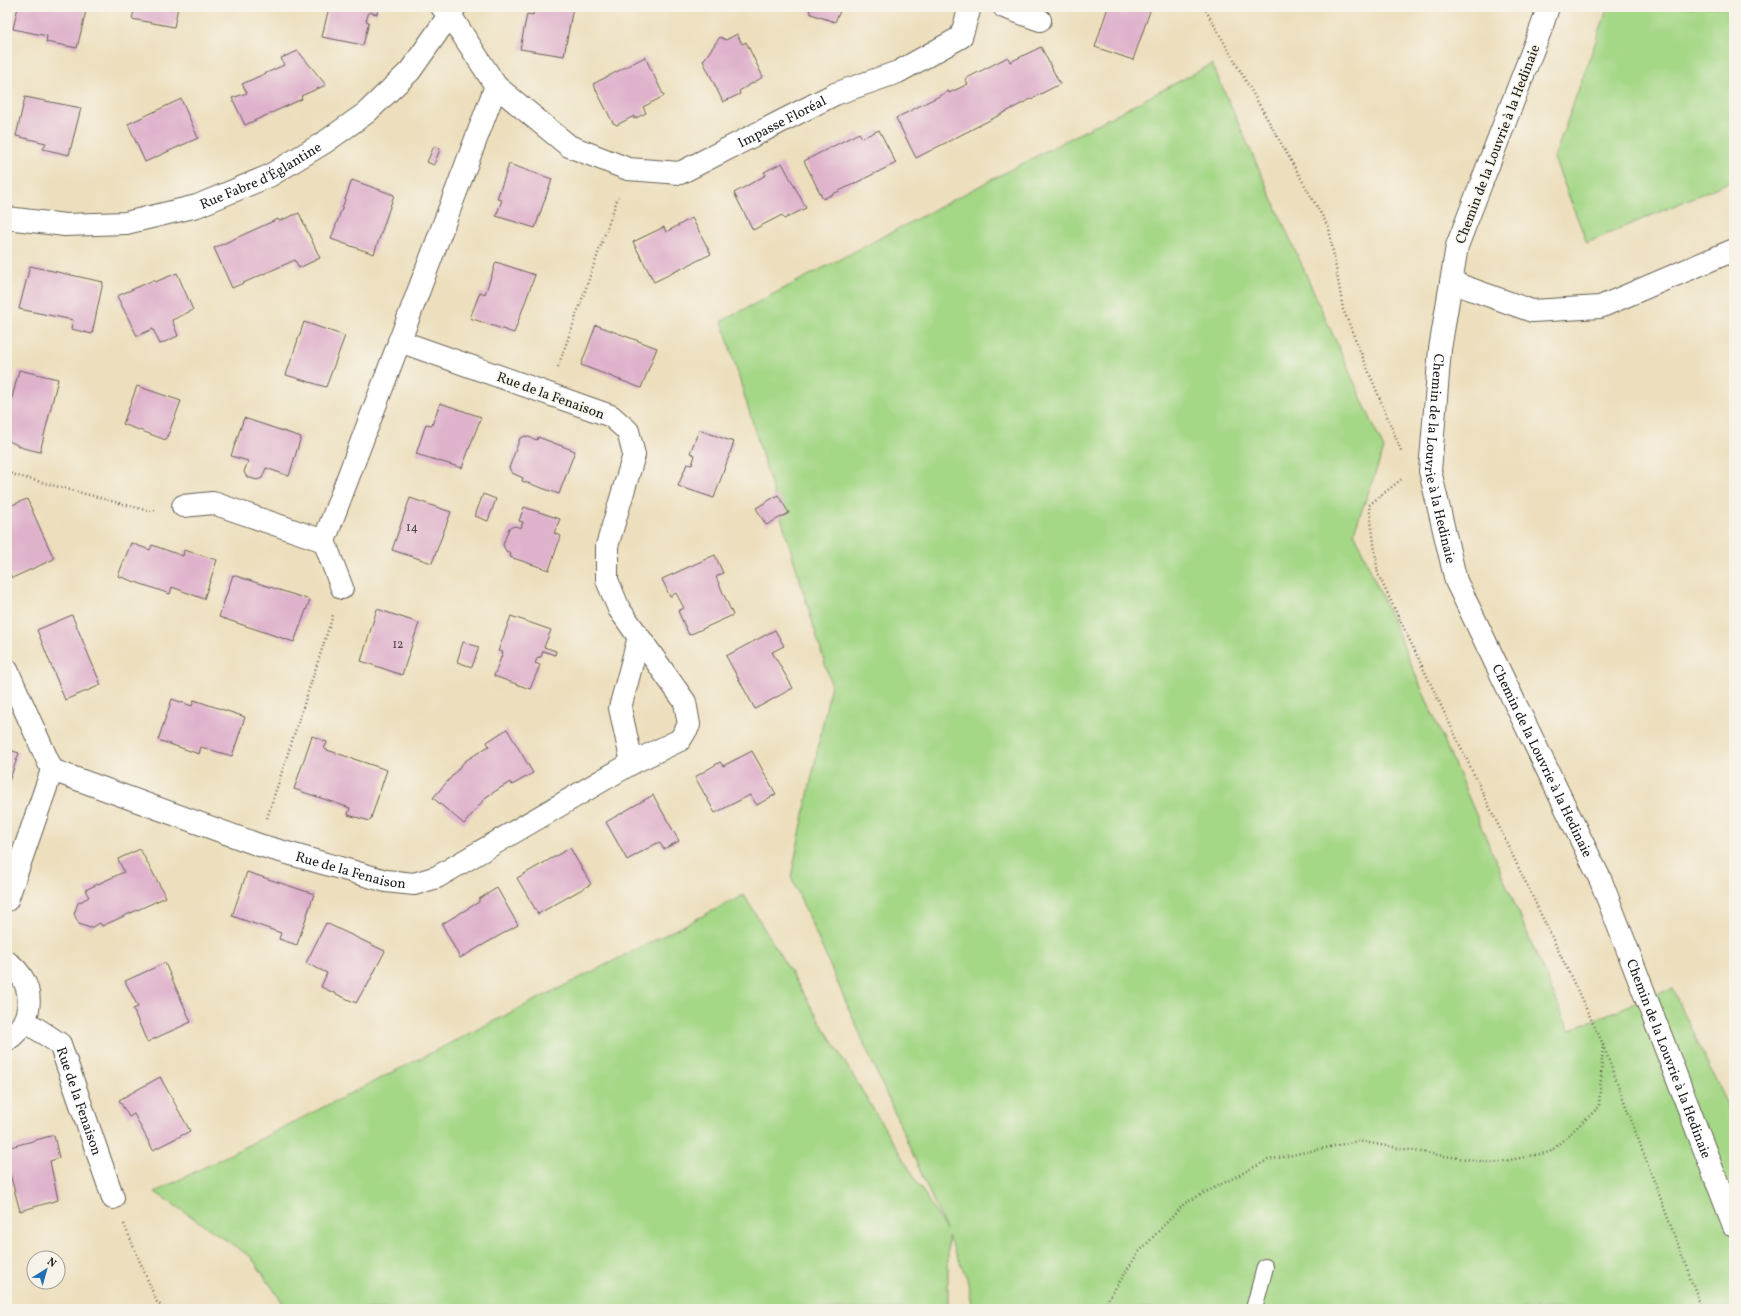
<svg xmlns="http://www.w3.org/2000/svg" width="1741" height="1316" font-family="Vollkorn,serif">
  <rect width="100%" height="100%" fill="#f7f3e8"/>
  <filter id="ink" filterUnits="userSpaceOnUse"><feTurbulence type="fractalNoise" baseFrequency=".025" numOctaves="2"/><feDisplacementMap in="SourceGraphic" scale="8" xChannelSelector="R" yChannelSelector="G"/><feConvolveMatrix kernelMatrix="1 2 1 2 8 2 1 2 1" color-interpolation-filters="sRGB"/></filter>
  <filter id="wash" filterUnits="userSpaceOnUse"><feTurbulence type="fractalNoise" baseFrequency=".012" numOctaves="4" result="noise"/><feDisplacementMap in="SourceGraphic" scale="16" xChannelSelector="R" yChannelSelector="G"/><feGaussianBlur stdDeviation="0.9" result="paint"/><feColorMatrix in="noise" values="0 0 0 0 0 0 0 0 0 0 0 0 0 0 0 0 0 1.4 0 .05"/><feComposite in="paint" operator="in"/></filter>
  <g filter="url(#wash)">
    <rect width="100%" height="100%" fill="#eddfbd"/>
    <!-- green -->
    <path fill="#a4d786" stroke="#607a51" d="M 1608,7 L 1734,7 L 1734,180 L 1587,243 L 1554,158 Z
      M 1212,64 L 1384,449 L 1354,532 L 1569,1030 L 1672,988 L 1734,1120 L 1734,1309 L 973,1309 L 967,1278 L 948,1236 L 948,1309 L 287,1309 L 251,1257 L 155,1192 L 744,895 L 946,1230 L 791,877 L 831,684 L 722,321 Z"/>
    <g id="blocks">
      <!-- building -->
      <path fill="#dfb2cc" d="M 18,7 L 69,7 L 86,11 L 77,48 L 46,42 L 47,36 L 13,29 Z
        M 135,7 L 178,7 L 174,27 L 132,19 Z
        M 329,7 L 378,7 L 377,14 L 369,12 L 366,21 L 369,22 L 363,45 L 322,37 Z
        M 534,7 L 573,7 L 564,56 L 520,49 L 527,14 L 533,15 Z
        M 808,7 L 842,7 L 835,22 L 811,14 Z
        M 1108,7 L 1147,7 L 1151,8 L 1133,60 L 1095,47 Z
        M 737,34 L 742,44 L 746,42 L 763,77 L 739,91 L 740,94 L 723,102 L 703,61 L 720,37 L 726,40 Z
        M 1041,47 L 1060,84 L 916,158 L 896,118 L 949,91 L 949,93 L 968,84 L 965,79 L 1008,57 L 1010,62 Z
        M 298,51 L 326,85 L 301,96 L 302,99 L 245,125 L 232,98 L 247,93 L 242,84 L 284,65 L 281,58 Z
        M 645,57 L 664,96 L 643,107 L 646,113 L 634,119 L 634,116 L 617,125 L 613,123 L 593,84 Z
        M 25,97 L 81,108 L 69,155 L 43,149 L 46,143 L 16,136 Z
        M 181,99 L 198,138 L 145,162 L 128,124 Z
        M 879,130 L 896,163 L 823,199 L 804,161 L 859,133 L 862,138 Z
        M 434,146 L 440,149 L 434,165 L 427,162 Z
        M 782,163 L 806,208 L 784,219 L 782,215 L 753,230 L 734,193 L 766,175 L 764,172 Z
        M 509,164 L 552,179 L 535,228 L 496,216 L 502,200 L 497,199 Z
        M 352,180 L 394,195 L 374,254 L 331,239 Z
        M 299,213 L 320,258 L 299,268 L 295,260 L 232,288 L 214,248 L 278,219 L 279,221 Z
        M 692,218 L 711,254 L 654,282 L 633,242 L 664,227 L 666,232 Z
        M 496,262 L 535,275 L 514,333 L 470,318 L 480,292 L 485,294 Z
        M 30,266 L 103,282 L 92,334 L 71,329 L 73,320 L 19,309 Z
        M 177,273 L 193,310 L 172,320 L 178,336 L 160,344 L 153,329 L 137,336 L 117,296 L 154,280 L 155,282 Z
        M 304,322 L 345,336 L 326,387 L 286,375 Z
        M 596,325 L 657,348 L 641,388 L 581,365 Z
        M 19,370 L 58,379 L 40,452 L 23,448 L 7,440 L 7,401 L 11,402 Z
        M 137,386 L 181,401 L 166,440 L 123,424 Z
        M 440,403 L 481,417 L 462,468 L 416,454 L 426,424 L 432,425 Z
        M 244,418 L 301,437 L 289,476 L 266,468 L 262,478 L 257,480 L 247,477 L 244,472 L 248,461 L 231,456 Z
        M 699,430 L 734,442 L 714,498 L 678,486 L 687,464 L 692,465 L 695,455 L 690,453 Z
        M 526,436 L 537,440 L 538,437 L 575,451 L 559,494 L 522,481 L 523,478 L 512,473 L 509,468 L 520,438 Z
        M 483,494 L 496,499 L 488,521 L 475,516 Z
        M 778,495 L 789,513 L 766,525 L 756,508 Z
        M 410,498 L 451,512 L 432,563 L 392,550 Z
        M 27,499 L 54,559 L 12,578 L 7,566 L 7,507 Z
        M 524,507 L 560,519 L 554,533 L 561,536 L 549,570 L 510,557 L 511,553 L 506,551 L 503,545 L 509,528 L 515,526 L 521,528 L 523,522 L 519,521 Z
        M 131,543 L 150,550 L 152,545 L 183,556 L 184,550 L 217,560 L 204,599 L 172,587 L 170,594 L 118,576 Z
        M 715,555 L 723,573 L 716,577 L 733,615 L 689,635 L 678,611 L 684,608 L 676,593 L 670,597 L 662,579 Z
        M 233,575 L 310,600 L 294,642 L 219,617 Z
        M 377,609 L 419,623 L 402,675 L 361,661 Z
        M 72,615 L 101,685 L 65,700 L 37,630 Z
        M 511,616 L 551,630 L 544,647 L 556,651 L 555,655 L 543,651 L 541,657 L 538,657 L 535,663 L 540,665 L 530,689 L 494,676 L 503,652 L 498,651 Z
        M 775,630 L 784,646 L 772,652 L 793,688 L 755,709 L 726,656 Z
        M 463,642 L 479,647 L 472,667 L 457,662 Z
        M 172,699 L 192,706 L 194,700 L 245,717 L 232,756 L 201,747 L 199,754 L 158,740 Z
        M 507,729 L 533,773 L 512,785 L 510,782 L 486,797 L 464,824 L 433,798 L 465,761 L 489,746 L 487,742 Z
        M 312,736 L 327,742 L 324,749 L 387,770 L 370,821 L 348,815 L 350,808 L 294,789 Z
        M 7,749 L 19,753 L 7,787 Z
        M 752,751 L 776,794 L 757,805 L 750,795 L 715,813 L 695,777 L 720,762 L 723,766 Z
        M 653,795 L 679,841 L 664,849 L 659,842 L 627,860 L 606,822 Z
        M 570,848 L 591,884 L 538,914 L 517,878 Z
        M 140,849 L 166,897 L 102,926 L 100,923 L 90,928 L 79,924 L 74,914 L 78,903 L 89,897 L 85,890 L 124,872 L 118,859 Z
        M 247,872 L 314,894 L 297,945 L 279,939 L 281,933 L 232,916 Z
        M 497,888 L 518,925 L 460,958 L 442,924 L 479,902 L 479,899 Z
        M 326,923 L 385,951 L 366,988 L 365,987 L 356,1003 L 321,987 L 327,973 L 306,963 Z
        M 165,963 L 191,1022 L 147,1042 L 133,1009 L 138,1007 L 125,981 Z
        M 160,1077 L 190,1131 L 153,1150 L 134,1114 L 129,1117 L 119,1100 Z
        M 54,1135 L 59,1158 L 50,1161 L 58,1200 L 20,1211 L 7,1163 L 7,1148 Z"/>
    </g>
  </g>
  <g filter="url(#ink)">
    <use href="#blocks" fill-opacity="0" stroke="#656054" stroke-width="1"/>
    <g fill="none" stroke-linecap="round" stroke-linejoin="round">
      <!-- service casing -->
      <g stroke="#656054" stroke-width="18">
        <path id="service" d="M 1254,1309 L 1265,1267"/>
      </g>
      <!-- minor casing -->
      <g stroke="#656054" stroke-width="24">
        <g id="minor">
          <path id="s1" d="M 442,7 L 450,15 L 496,86 L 569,146 L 628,169 L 680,173 L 835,94 L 898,72 L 961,37 L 970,7"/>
          <path d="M 1004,7 L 1040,20"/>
          <path id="s2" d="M 1548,7 L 1542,26 L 1457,246 L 1440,349 L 1430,471 L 1456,581 L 1601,881 L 1734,1226"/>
          <path id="s3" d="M 7,218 L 65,225 L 126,223 L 197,206 L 269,176 L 325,142 L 366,113 L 410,71 L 455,7"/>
          <path d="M 1451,282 L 1532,311 L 1600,307 L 1734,250"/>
          <path d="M 183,506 L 213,503 L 324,541 L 496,86"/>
          <path d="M 324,541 L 342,588"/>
          <path id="s4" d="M 7,670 L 52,770 L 259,845 L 386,881 L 414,884 L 437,877 L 632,763 L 680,740 L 689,725 L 685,702 L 619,609 L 607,580 L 607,546 L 634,455 L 628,431 L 611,416 L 399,341"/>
          <path d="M 632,763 L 620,708 L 639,637"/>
          <path d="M 7,900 L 52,770"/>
          <path d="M 7,962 C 36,982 36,1020 7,1040"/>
          <path id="s5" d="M 25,1021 L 60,1044 L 113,1198"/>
        </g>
      </g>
      <!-- path -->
      <path stroke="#656054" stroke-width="2.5" stroke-dasharray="1 3" stroke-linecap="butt" d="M 1204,7 L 1329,228 L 1343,309 L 1402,453
        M 558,367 L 618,197
        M 7,473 L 149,511 L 156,510
        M 267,818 L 333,615
        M 1603,1045 L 1702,1309
        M 124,1224 L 157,1302 L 164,1309
        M 1102,1309 L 1138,1253 L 1185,1203 L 1268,1160 L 1358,1141 L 1444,1156 L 1495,1163 L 1550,1152 L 1599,1107 L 1603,1044 L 1378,574 L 1369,505 L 1403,478"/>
      <!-- service -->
      <use href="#service" stroke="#fff" stroke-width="16"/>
      <!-- minor -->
      <use href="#minor" stroke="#fff" stroke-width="22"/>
    </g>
  </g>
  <g text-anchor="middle" stroke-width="3" stroke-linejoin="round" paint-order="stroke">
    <!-- number labels -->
    <g font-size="12" fill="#4d4248">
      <text x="412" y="531">14</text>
      <text x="398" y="648">12</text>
    </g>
    <!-- street labels -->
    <g font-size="14" fill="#1c1c1c" stroke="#f7f3e8">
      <text dy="5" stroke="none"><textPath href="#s1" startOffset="420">Impasse Floréal</textPath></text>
      <text transform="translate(1497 144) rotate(-69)" y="5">Chemin de la Louvrie à la Hedinaie</text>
      <text dy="5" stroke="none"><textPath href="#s3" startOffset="263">Rue Fabre d'Églantine</textPath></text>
      <text transform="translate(551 395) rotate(20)" y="5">Rue de la Fenaison</text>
      <text dy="5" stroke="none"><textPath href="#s2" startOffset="471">Chemin de la Louvrie à la Hedinaie</textPath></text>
      <text dy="5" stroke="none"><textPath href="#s2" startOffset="795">Chemin de la Louvrie à la Hedinaie</textPath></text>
      <text dy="5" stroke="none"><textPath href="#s4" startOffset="425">Rue de la Fenaison</textPath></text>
      <text dy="5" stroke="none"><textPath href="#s2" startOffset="1119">Chemin de la Louvrie à la Hedinaie</textPath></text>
      <text dy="5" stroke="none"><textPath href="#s5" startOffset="102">Rue de la Fenaison</textPath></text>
    </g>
  </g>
  <!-- margin -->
  <rect width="1741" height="1316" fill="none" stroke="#f7f3e8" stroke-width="24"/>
  <!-- north arrow -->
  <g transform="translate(46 1270) rotate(37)"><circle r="19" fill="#f7f3e8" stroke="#9f9d96"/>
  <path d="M0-3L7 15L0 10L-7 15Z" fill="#1f6fb2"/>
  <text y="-6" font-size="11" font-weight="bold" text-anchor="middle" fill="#1c1c1c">N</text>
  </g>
</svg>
